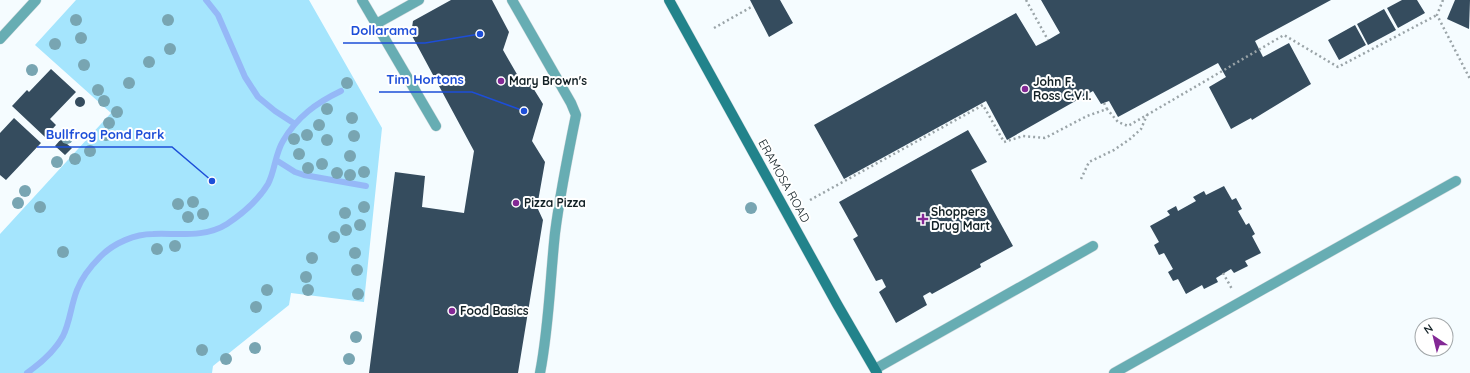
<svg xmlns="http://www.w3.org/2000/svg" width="1470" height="373" font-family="Quicksand,sans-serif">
  <rect width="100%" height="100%" fill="#f5fcff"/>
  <!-- green -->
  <path fill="#a5e5fd" d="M 76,0 L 309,0 L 382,128 L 364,302 L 291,293 L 289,305 L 213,366 L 212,373 L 0,373 L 0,234 L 111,113 L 35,45 Z"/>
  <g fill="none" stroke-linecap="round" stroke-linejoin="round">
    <!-- stream -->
    <path stroke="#95b8f7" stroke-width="6" d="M 206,0 L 218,15 L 245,77 L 258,97 L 275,111 L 295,124
      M 276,160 L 295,172 L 304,175 L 366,186
      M 27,373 C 41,363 55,351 63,336 C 70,322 71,305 77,290 C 82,277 92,265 101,256 C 114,243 135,234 153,234 C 178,233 205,238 227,224 C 242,214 259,199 268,184 C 275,171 275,154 283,141 C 297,117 316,103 341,91"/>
  </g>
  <!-- building -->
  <path fill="#354c5e" d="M 451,0 L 492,0 L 509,32 L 503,50 L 518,76 L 530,83 L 543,104 L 532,141 L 545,162 L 537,207 L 543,220 L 518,373 L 369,373 L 395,172 L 425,176 L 422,207 L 464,213 L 474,151 L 411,34 L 413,21 Z
    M 750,0 L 780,0 L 793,23 L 769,37 Z
    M 1041,0 L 1331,0 L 1255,41 L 1263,57 L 1289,43 L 1311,84 L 1252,120 L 1251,118 L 1231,129 L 1209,87 L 1226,77 L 1218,63 L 1118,117 L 1109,101 L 1101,104 L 1093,91 L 1007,140 L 986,101 L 844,179 L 814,125 L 1016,13 L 1036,46 L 1048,40 L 1060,33 Z
    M 1402,0 L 1417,0 L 1425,13 L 1398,28 L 1387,8 Z
    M 1455,0 L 1470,0 L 1469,29 L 1447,19 Z
    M 1384,9 L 1396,30 L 1368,45 L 1357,24 Z
    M 1355,25 L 1366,45 L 1339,60 L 1328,40 Z
    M 51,69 L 76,92 L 50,119 L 56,125 L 45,137 L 12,106 L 27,90 L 29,92 Z
    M75 102a5 5 0 1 1 10 0a5 5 0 1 1-10 0Z
    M 14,118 L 41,143 L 6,180 L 0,175 L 0,133 Z
    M 968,130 L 987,162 L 971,170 L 1013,246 L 980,264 L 981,267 L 932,294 L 930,292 L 923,296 L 927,305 L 896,323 L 879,292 L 886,287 L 882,279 L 876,281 L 853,239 L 858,236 L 839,202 Z
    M 61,139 L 72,148 L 65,155 L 55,146 Z
    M 1224,186 L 1232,200 L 1236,198 L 1242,209 L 1238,211 L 1246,225 L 1249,223 L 1255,234 L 1252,236 L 1261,253 L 1245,261 L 1248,266 L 1234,273 L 1231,269 L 1216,278 L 1218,282 L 1204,289 L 1202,285 L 1186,294 L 1178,279 L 1173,281 L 1168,272 L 1173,269 L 1164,253 L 1159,255 L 1154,245 L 1159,242 L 1150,226 L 1170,215 L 1167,211 L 1176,206 L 1178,211 L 1196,201 L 1193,197 L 1204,191 L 1206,195 Z"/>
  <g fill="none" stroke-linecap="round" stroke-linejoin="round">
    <!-- lane casing -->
    <g stroke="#d1d9dc" stroke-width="11">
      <path id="lane" d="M 362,0 L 436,126
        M 512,0 L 571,103 L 576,115 C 568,154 560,194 555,233 C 550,280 549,327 540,373
        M 376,24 L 419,0
        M 875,369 L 1093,246
        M 1114,373 L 1456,181"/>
    </g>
    <!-- street casing -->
    <g stroke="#d1d9dc" stroke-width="11">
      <path id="street" d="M 0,39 L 36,0"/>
    </g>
    <!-- secondary casing -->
    <g stroke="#d1d9dc" stroke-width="11">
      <path id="secondary" d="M 669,0 L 837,304 L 877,373"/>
    </g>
    <!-- path -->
    <path stroke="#9aa4a8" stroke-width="2.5" stroke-dasharray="2 3" stroke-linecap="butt" d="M 1026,0 L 1048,40
      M 1443,0 L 1437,15 L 1470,79
      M 714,28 L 753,6
      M 1104,103 L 1107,109
      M 1081,179 L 1089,162 L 1114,150 L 1130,139 L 1141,129 L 1147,115
      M 810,200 L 983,105 L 1004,142 L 1023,136 L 1045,138 L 1087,116 L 1107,109 L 1118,122 L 1128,126 L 1284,35 L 1338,67 L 1437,15
      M 1223,273 L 1232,289"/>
    <!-- lane -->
    <use href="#lane" stroke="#67adb3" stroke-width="10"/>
    <!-- street -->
    <use href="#street" stroke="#67adb3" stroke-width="10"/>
    <!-- secondary -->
    <use href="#secondary" stroke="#22838b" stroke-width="10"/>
  </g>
  <!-- trees -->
  <g fill="#78a5b2">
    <circle cx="76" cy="20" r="6"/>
    <circle cx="168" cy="20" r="6"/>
    <circle cx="81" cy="38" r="6"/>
    <circle cx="55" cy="44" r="6"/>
    <circle cx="170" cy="49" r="6"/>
    <circle cx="149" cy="62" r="6"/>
    <circle cx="84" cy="65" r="6"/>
    <circle cx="32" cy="70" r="6"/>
    <circle cx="129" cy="83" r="6"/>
    <circle cx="347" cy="83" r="6"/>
    <circle cx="98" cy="90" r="6"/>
    <circle cx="104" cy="101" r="6"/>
    <circle cx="327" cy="109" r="6"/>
    <circle cx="117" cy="112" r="6"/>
    <circle cx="352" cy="118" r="6"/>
    <circle cx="109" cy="123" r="6"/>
    <circle cx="319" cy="125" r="6"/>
    <circle cx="106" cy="135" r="6"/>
    <circle cx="307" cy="135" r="6"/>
    <circle cx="354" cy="136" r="6"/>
    <circle cx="67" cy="138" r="6"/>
    <circle cx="294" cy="139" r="6"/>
    <circle cx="327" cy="140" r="6"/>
    <circle cx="90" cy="151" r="6"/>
    <circle cx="299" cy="154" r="6"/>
    <circle cx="350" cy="156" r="6"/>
    <circle cx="75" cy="159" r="6"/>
    <circle cx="57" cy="162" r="6"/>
    <circle cx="322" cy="164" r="6"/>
    <circle cx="308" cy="168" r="6"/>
    <circle cx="364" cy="172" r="6"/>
    <circle cx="337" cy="173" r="6"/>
    <circle cx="350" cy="175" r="6"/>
    <circle cx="25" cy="191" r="6"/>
    <circle cx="193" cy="202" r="6"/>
    <circle cx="18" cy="203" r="6"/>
    <circle cx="178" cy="204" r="6"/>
    <circle cx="40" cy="207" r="6"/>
    <circle cx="364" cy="207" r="6"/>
    <circle cx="751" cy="208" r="6"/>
    <circle cx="345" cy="213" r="6"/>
    <circle cx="203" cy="214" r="6"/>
    <circle cx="188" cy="217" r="6"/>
    <circle cx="360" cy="225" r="6"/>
    <circle cx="346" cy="230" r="6"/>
    <circle cx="334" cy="237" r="6"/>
    <circle cx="175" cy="246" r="6"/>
    <circle cx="157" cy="249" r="6"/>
    <circle cx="63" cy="252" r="6"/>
    <circle cx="355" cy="253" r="6"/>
    <circle cx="312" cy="258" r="6"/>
    <circle cx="357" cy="270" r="6"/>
    <circle cx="306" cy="277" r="6"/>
    <circle cx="267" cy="290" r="6"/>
    <circle cx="308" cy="290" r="6"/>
    <circle cx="358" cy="294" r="6"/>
    <circle cx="256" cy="307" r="6"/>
    <circle cx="356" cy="337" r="6"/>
    <circle cx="255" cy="348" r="6"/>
    <circle cx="202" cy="350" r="6"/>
    <circle cx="226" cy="359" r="6"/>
    <circle cx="349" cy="359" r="6"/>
  </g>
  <!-- markers -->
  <g fill="#832895" stroke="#fff" stroke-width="1.5">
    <circle cx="501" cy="81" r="4"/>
    <circle cx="1025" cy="89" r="4"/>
    <circle cx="516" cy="203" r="4"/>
    <path d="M921 213h4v4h4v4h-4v4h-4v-4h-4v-4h4z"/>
    <circle cx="452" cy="311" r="4"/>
  </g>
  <g text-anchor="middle" stroke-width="4" stroke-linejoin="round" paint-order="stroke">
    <!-- poi labels -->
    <g font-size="12" font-weight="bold" fill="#132126" stroke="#fff" text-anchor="start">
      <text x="509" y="85">Mary Brown's</text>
      <text x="1033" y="86">John F.<tspan x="1033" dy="14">Ross C.V.I.</tspan></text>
      <text x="524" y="207">Pizza Pizza</text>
      <text x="931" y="216">Shoppers<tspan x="931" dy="14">Drug Mart</tspan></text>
      <text x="460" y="315">Food Basics</text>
    </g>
    <!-- street labels -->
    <g font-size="12" fill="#132126" stroke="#fff">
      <text transform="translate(784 181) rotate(61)" y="4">ERAMOSA ROAD</text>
    </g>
  </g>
  <!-- callouts -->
  <path fill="none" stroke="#1d4ed8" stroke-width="1.5" d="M480 34L425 43H343M524 111L472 92H379M212 181L172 147H37"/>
  <g fill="#1d4ed8" stroke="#fff" stroke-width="1.5">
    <circle cx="480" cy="34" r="4"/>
    <circle cx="524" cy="111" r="4"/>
    <circle cx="212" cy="181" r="4"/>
  </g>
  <g font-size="13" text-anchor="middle" font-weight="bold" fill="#1d4ed8" stroke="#fff" stroke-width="4" stroke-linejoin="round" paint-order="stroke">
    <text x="384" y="35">Dollarama</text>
    <text x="425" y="84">Tim Hortons</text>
    <text x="105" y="139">Bullfrog Pond Park</text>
  </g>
  <!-- north arrow -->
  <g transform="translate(1434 337) rotate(325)"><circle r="19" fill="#ffffff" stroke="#a1a6a8"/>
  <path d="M0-3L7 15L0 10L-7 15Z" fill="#832895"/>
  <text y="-6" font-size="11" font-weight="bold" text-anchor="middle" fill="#132126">N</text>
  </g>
</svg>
